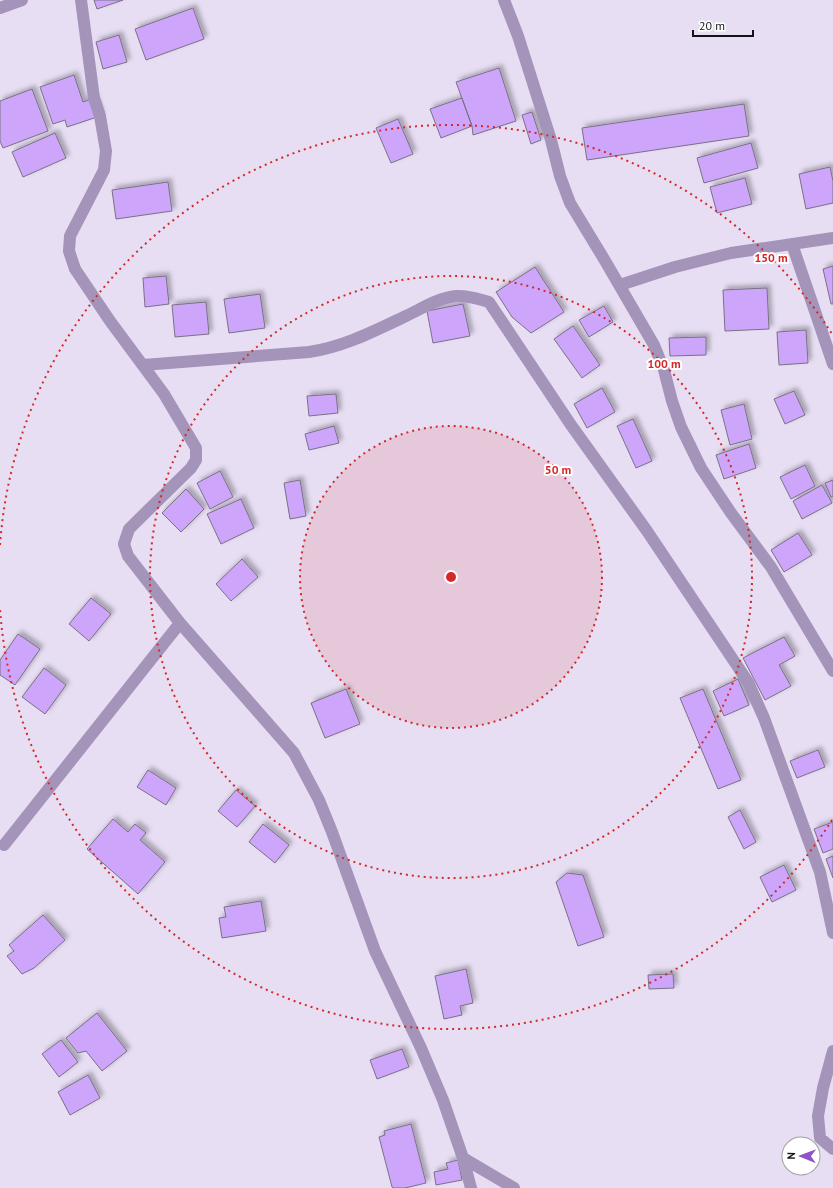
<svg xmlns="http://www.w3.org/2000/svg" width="833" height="1188" font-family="'PT Sans',sans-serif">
  <defs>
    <filter id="shadow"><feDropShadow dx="3.5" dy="-3.5" stdDeviation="2" flood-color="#0004"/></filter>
  </defs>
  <rect width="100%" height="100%" fill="#e7def3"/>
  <!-- building -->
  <path fill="#cda6fb" stroke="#797184" filter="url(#shadow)" d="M 94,0 L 123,0 L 97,9 Z
    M 193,8 L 204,39 L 146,60 L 135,29 Z
    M 119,35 L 127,62 L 103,69 L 96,42 Z
    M 499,68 L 516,121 L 473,135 L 472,126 L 456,82 Z
    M 74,75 L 83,102 L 94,98 L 100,116 L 67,127 L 65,120 L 53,124 L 40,87 Z
    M 32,89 L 48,131 L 3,148 L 0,141 L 0,101 Z
    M 462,98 L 472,126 L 441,138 L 430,109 Z
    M 744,104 L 749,136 L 587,160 L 582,128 Z
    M 532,112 L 541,140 L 531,144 L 522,115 Z
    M 398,119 L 413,154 L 391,163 L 376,128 Z
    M 55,133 L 66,158 L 23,177 L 12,152 Z
    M 751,143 L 758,168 L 704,183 L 697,158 Z
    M 830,167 L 833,181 L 833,203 L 806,209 L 799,174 Z
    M 745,178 L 752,204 L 717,213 L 710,187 Z
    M 168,182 L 172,211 L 116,219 L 112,190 Z
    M 833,266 L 833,304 L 831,304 L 823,269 Z
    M 535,267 L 564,312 L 531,333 L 512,317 L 496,292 Z
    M 166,276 L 169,304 L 145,307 L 143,278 Z
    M 767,288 L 769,329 L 725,331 L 723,290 Z
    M 260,294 L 265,328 L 229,333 L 224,299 Z
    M 206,302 L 209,334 L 175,337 L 172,305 Z
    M 463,304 L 470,336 L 433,343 L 427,311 Z
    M 604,306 L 613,322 L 589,337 L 579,320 Z
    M 573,326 L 600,365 L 582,378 L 554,339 Z
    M 806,330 L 808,363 L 779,365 L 777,332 Z
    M 706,337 L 706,355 L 670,356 L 669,338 Z
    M 602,388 L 615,412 L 587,428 L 574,404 Z
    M 794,391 L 805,415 L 785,424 L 774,399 Z
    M 336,394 L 338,413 L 309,416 L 307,396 Z
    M 744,404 L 752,439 L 730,445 L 721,410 Z
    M 633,419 L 652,461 L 636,468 L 617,426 Z
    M 334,426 L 339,443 L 309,450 L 305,434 Z
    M 749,444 L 756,468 L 724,479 L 716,455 Z
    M 805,465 L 815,486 L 791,499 L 780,477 Z
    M 220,471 L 233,497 L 210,509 L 197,483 Z
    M 300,480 L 306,516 L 290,519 L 284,483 Z
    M 833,480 L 833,496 L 831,497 L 825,483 Z
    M 822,485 L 832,503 L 802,519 L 793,501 Z
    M 186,489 L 204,509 L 181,532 L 162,513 Z
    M 241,499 L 254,528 L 221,544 L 207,514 Z
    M 798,533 L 812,555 L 784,572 L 771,550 Z
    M 242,559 L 258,577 L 231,601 L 216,584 Z
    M 91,598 L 111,614 L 89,641 L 69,624 Z
    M 18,634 L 40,649 L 15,685 L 0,675 L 0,660 Z
    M 784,637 L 795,656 L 779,665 L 791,686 L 765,700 L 743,658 Z
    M 44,668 L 66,685 L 45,714 L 22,697 Z
    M 738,679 L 749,705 L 724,716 L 713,691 Z
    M 346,689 L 360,724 L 325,738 L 311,703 Z
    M 703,689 L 741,780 L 718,789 L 680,698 Z
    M 818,750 L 825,767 L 797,778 L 790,761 Z
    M 148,770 L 176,788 L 166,805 L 137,787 Z
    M 236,790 L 255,806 L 237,827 L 218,811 Z
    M 740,810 L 756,842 L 744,849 L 728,817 Z
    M 113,819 L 128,832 L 135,824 L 146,833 L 140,840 L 165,862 L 138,894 L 87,849 Z
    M 833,822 L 833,849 L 823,853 L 814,829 Z
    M 263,824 L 289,845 L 275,863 L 249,842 Z
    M 833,856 L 833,878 L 826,859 Z
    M 784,865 L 796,890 L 772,902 L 760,877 Z
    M 567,873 L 583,875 L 604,937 L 578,946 L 556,882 Z
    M 261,901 L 266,931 L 222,938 L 219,918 L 226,917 L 224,907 Z
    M 43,915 L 65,940 L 34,968 L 22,974 L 7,956 L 14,951 L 9,945 Z
    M 466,969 L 473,1003 L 460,1006 L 462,1015 L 444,1019 L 435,976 Z
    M 673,974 L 674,988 L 649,989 L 648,975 Z
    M 97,1013 L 127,1051 L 102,1071 L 86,1051 L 78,1053 L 66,1038 Z
    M 61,1040 L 78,1062 L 59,1077 L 42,1054 Z
    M 402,1049 L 409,1067 L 377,1079 L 370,1060 Z
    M 88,1075 L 100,1098 L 70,1115 L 58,1092 Z
    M 411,1124 L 426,1183 L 405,1188 L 394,1188 L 392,1187 L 379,1137 L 385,1135 L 384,1131 Z
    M 458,1160 L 462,1180 L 436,1185 L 434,1172 L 448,1169 L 446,1163 Z"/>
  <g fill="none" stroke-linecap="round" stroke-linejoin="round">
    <!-- minor -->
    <path stroke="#a494b9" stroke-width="12" d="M 81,0 L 94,98 L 100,116 L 106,151 L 104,170 L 70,236 L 69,251 L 75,269 L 110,321 L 164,394 L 196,448 L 196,460 L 191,468 L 129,529 L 124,544 L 128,556 L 180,623 L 294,753 L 319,800 L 332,832 L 375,951 L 421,1048 L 443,1100 L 463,1158 L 471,1188
      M 504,0 L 518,36 L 551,140 L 560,176 L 570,203 L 604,259 L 654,345 L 664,370 L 672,401 L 681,427 L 701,468 L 731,513 L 771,567 L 833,671
      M 0,8 L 22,0
      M 792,244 L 833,364
      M 620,285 L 675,267 L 731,253 L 833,238
      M 143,365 L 309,352 C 344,347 374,331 406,316 C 423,308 438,298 456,296 C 468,295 478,299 489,302 L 571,425 L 647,531 L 748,682 L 764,718 L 820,872 L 833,933
      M 4,845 L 180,623
      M 833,1051 L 823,1088 L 818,1116 L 820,1138 L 833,1149
      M 463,1158 L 514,1188"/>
  </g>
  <!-- distance rings -->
  <circle cx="451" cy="577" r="151" fill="#d62828" fill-opacity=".12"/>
  <g fill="none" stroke="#d62828" stroke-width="2" stroke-dasharray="2 4">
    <circle cx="451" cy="577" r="151"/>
    <circle cx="451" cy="577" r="301"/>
    <path d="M832 820A452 452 0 0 1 0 609M0 545A452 452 0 0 1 832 334"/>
  </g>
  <circle cx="451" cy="577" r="6" fill="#d62828" stroke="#fff" stroke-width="2"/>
  <g font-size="12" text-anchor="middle" font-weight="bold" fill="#d62828" stroke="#fff" stroke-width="4" stroke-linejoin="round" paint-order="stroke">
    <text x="771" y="262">150 m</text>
    <text x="664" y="368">100 m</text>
    <text x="558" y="474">50 m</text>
  </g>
  <!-- north arrow -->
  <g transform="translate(801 1156) rotate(271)"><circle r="19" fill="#ffffff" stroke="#a1a0a3"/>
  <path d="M0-3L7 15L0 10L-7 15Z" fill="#8e52c9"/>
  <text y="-6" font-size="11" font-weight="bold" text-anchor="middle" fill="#141118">N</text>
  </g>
  <!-- scale -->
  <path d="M693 30v6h60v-6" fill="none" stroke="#141118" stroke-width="2"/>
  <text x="699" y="30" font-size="12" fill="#141118" stroke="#ffffff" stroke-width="3" paint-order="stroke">20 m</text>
</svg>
